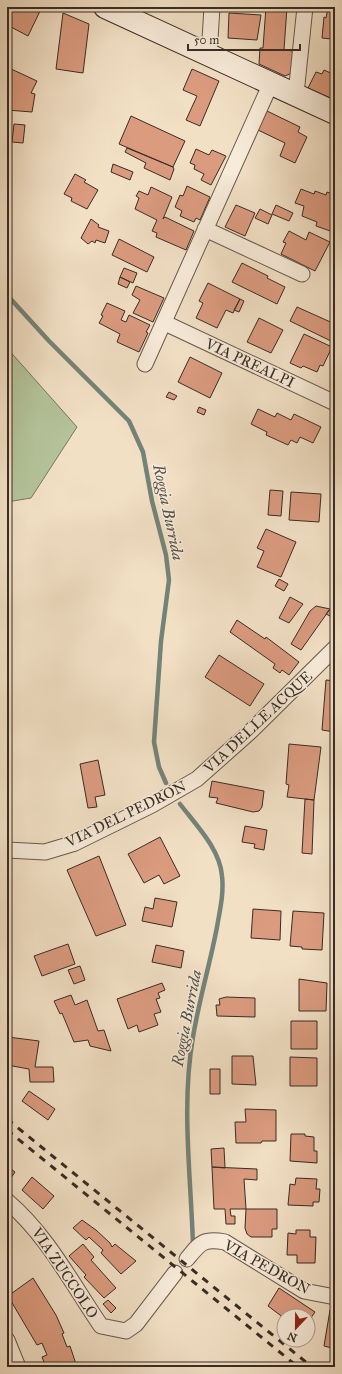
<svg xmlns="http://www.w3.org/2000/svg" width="342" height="1374" font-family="'IM FELL Great Primer',serif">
  <rect width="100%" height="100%" fill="#f2e0c5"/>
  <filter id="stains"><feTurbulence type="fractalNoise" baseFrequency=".005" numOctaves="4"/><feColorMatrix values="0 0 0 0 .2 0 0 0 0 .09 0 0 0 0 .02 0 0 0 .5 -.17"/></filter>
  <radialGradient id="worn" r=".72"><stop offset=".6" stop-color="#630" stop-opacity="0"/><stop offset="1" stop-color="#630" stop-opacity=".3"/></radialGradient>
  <!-- green -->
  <path fill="#b4c39a" stroke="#767860" d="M 7,348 L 77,427 L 31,498 L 7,502 Z"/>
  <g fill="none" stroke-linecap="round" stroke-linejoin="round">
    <!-- stream -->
    <path stroke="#748379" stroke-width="4.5" d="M 7,295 L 49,341 L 129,421 L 143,452 L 152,501 L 166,555 L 169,580 L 161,641 L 154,742 L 159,767 L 166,783
      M 180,804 C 196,825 220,849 222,876 C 224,893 220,910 217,927 C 210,964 199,1000 193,1037 C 181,1106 191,1176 193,1246"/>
  </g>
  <!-- building -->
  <path fill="#db9b7f" stroke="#392c25" d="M 7,7 L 38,7 L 41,9 L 28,36 L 11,27 L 8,31 L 7,30 Z
    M 266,7 L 287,7 L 284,50 L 294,51 L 292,73 L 285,76 L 259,64 L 260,48 L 263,48 Z
    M 328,8 L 335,9 L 335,37 L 331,37 L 331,39 L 322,38 L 324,17 L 326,18 Z
    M 63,13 L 89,24 L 83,73 L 56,69 Z
    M 229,13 L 261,15 L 257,40 L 228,38 Z
    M 9,68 L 37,81 L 31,93 L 35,94 L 32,112 L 7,110 L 7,73 Z
    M 192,69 L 219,81 L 200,126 L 186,120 L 197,96 L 183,90 Z
    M 324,70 L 335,75 L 335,100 L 308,88 L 316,72 L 322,74 Z
    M 267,111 L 300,127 L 298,132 L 307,137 L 295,163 L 280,156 L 285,143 L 258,130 Z
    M 131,116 L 185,141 L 173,167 L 119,144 Z
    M 14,124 L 25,125 L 23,143 L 12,142 Z
    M 127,148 L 173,167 L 174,169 L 170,180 L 144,168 L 146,163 L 125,152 Z
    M 196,149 L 209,155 L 212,150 L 226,156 L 211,185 L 201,180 L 204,174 L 194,169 L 195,165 L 190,163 Z
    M 113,164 L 133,172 L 130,180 L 111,172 Z
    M 75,174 L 86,180 L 84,182 L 98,190 L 87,209 L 71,201 L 72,198 L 64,194 Z
    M 187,186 L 210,197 L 200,220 L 196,218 L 194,222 L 180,216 L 182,211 L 175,207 L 180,195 L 183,196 Z
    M 151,187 L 172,197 L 163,219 L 165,217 L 194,231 L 186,250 L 156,237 L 157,233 L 152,231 L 157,220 L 135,209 L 139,198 L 136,196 L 139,191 L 148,195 Z
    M 301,189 L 314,194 L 315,191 L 326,195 L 327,192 L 335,195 L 333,232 L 316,226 L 317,222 L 302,216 L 304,206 L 295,203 Z
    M 236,205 L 255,213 L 245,236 L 225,227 Z
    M 276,205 L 293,213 L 289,221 L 272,214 Z
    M 260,209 L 272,215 L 268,224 L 255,218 Z
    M 91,219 L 99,225 L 98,227 L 109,231 L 105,243 L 96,240 L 95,243 L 92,241 L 88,244 L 81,238 Z
    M 289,231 L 306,240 L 309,232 L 330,242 L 315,271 L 281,254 L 286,243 L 283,242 Z
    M 119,239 L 154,257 L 147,272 L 112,255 Z
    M 242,263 L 268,276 L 267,278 L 285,287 L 277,304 L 232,282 Z
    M 124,268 L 137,273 L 133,283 L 120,277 Z
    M 120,277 L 130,282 L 127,288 L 118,284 Z
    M 208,283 L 240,299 L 233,313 L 226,310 L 217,328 L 196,318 L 203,303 L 199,301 Z
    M 136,286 L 164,298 L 153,322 L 133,313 L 140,300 L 132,295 Z
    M 240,299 L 244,301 L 239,312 L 234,310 Z
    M 107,303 L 125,311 L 121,320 L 126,322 L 129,315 L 150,325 L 146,332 L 148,333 L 139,352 L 117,342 L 120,334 L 99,323 L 103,316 L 101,315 Z
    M 297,307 L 335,324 L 335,343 L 290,321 Z
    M 259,318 L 283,330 L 271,353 L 247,342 Z
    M 304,334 L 332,347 L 323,366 L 320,365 L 317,372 L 303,366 L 301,368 L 290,363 Z
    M 190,357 L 222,373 L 210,398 L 178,382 Z
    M 169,392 L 177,396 L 174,400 L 166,397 Z
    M 199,407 L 206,410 L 204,415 L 197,412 Z
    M 258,409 L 275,417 L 277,413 L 291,420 L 294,414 L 321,427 L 313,443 L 300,437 L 297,443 L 291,440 L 288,445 L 266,435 L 267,432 L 251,424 Z
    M 270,490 L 283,491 L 281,516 L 268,515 Z
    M 291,492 L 321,494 L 319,522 L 289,520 Z
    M 266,529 L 296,542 L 281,577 L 257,567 L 264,551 L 257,548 Z
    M 279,579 L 288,584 L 284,591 L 275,586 Z
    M 290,597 L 303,604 L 289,623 L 279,618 Z
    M 316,606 L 330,609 L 301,650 L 291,644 L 310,611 Z
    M 330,609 L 335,612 L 334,618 L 326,614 Z
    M 237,620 L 265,639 L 266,637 L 299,662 L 289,675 L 282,670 L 280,673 L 273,668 L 275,664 L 230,632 Z
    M 219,655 L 264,684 L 250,706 L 205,677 Z
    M 326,680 L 335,681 L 335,732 L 322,730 Z
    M 289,744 L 321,747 L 314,800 L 287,797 L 289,785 L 286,784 Z
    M 98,760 L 105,795 L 95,797 L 97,807 L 88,808 L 80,764 Z
    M 212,781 L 264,791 L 262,807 L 259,811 L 253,812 L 216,803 L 218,798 L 209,797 Z
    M 305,799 L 314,800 L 312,854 L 302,853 Z
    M 245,826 L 267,830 L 264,850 L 254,848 L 255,844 L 242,842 Z
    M 160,837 L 180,876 L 164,884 L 159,875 L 144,883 L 128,854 Z
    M 99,856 L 126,925 L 96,936 L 67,870 Z
    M 155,898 L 177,902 L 172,927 L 142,921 L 145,907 L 153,909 Z
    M 253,909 L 281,911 L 280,940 L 251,938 Z
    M 293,911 L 324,913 L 322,950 L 302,949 L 302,947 L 290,946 Z
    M 68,944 L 75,964 L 42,976 L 34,956 Z
    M 156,945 L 184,951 L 181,968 L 152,962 Z
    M 80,966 L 85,980 L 74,984 L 68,970 Z
    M 299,979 L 327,983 L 326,1011 L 299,1011 Z
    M 162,983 L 165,990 L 158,993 L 160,998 L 156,999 L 161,1012 L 154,1014 L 158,1025 L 139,1032 L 137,1025 L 128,1029 L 117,999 Z
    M 71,995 L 75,1005 L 87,1000 L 98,1031 L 104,1030 L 111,1051 L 90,1046 L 88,1040 L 74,1042 L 62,1013 L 60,1014 L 54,1001 Z
    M 226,997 L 255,998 L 255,1017 L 217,1016 L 216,1005 L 220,1005 L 219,999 Z
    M 291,1021 L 317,1021 L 317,1049 L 291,1049 Z
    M 8,1037 L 39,1041 L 35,1067 L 53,1067 L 54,1082 L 30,1082 L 29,1069 L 7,1065 Z
    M 232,1056 L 253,1056 L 256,1085 L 232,1084 Z
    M 290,1057 L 317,1058 L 317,1086 L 290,1086 Z
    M 210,1069 L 220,1069 L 220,1094 L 210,1094 Z
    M 29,1091 L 55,1109 L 48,1120 L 22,1101 Z
    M 245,1109 L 276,1110 L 276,1141 L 262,1141 L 261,1143 L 236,1143 L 235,1122 L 246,1122 Z
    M 291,1134 L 305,1134 L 305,1136 L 314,1137 L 314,1151 L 317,1151 L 317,1163 L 290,1161 Z
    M 224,1148 L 225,1168 L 212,1167 L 211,1149 Z
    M 7,1166 L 15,1172 L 7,1184 Z
    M 212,1167 L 257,1169 L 257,1180 L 244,1179 L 246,1209 L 230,1209 L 231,1216 L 235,1216 L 235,1224 L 226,1224 L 225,1209 L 214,1209 Z
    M 32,1177 L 54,1196 L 43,1209 L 22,1190 Z
    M 296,1178 L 317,1179 L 316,1189 L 320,1189 L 319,1202 L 313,1202 L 313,1206 L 288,1205 L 290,1184 L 295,1185 Z
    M 246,1209 L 277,1209 L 277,1229 L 272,1229 L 272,1237 L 251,1237 L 247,1234 L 245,1228 Z
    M 82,1220 L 96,1230 L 110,1243 L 112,1247 L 115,1244 L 136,1261 L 121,1274 L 101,1253 L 103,1250 L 89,1237 L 86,1240 L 73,1228 Z
    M 296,1230 L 310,1230 L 310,1237 L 316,1237 L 315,1263 L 297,1263 L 297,1255 L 287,1255 L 288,1233 L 296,1234 Z
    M 83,1244 L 94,1257 L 91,1260 L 116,1288 L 104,1298 L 84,1277 L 86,1275 L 69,1256 Z
    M 33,1278 L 56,1315 L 64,1333 L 62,1334 L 67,1347 L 70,1346 L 77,1367 L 46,1367 L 42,1357 L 47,1355 L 42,1343 L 37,1345 L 8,1296 Z
    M 279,1288 L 315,1312 L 308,1322 L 308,1316 L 291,1316 L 288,1314 L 284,1316 L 284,1318 L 268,1306 Z
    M 108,1300 L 116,1308 L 111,1313 L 103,1304 Z
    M 330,1310 L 335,1311 L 335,1336 L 332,1348 L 324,1346 Z"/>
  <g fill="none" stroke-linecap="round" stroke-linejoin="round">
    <!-- minor casing -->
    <g stroke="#67594d" stroke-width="17">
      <path id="minor" d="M 209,55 L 212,7
        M 296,94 L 305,7
        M 205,229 L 302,274
        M 165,323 L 335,403
        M 145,364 L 271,83
        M 7,850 L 45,852 L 75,843 L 152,805 L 197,779 L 251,731 L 335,648
        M 7,1201 C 47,1235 71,1282 101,1326 L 126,1331 L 136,1324 L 175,1273
        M 187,1259 C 200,1243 203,1238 225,1242 L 304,1291 L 335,1297 L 335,1296
        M 7,1340 L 18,1367"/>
    </g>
    <!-- secondary casing -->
    <g stroke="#392c25" stroke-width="24">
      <path id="secondary" d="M 105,7 L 335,113"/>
    </g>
    <!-- minor -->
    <use href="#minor" stroke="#f7ebd9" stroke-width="15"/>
    <!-- secondary -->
    <use href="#secondary" stroke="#f7ebd9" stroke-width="22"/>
    <!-- rail -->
    <path stroke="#392c25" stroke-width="3" stroke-dasharray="7 7" stroke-linecap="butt" d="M 7,1119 L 312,1367
      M 7,1130 L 298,1367"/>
  </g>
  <g text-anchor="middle" stroke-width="3" stroke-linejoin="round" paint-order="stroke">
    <!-- street labels -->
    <g font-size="15" fill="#392c25" stroke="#f7ebd9">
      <text transform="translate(250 363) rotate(25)" y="5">VIA PREALPI</text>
      <text transform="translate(258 722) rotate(-43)" y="5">VIA DELLE ACQUE</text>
      <text transform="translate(126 814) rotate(-26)" y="5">VIA DEL PEDRON</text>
      <text transform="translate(267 1267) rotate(29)" y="5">VIA PEDRON</text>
      <text transform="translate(65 1273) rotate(56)" y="5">VIA ZUCCOLO</text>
    </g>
    <!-- water labels -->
    <g font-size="16" font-style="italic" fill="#525048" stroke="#f7ebd9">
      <text transform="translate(169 512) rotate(78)" y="6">Roggia Burrida</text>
      <text transform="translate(186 1018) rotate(-79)" y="6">Roggia Burrida</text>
    </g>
  </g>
  <!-- margin -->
  <rect width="342" height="1374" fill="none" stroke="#f2e0c5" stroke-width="24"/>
  <rect x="8" y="8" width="326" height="1358" fill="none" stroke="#392c25" stroke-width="2"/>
  <rect x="12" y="12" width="318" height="1350" fill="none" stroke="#392c25"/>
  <!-- north arrow -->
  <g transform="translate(296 1328) rotate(202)"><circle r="19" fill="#f7ebd9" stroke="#ab9f91"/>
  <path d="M0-3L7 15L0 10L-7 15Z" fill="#8f2418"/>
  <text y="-6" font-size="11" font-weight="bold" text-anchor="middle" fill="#392c25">N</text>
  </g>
  <!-- scale -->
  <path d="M188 44v6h112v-6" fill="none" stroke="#392c25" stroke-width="2"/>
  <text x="194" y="44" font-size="12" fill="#392c25" stroke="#f7ebd9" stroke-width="3" paint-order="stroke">50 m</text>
  <rect width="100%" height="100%" filter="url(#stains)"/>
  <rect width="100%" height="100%" fill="url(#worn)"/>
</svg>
